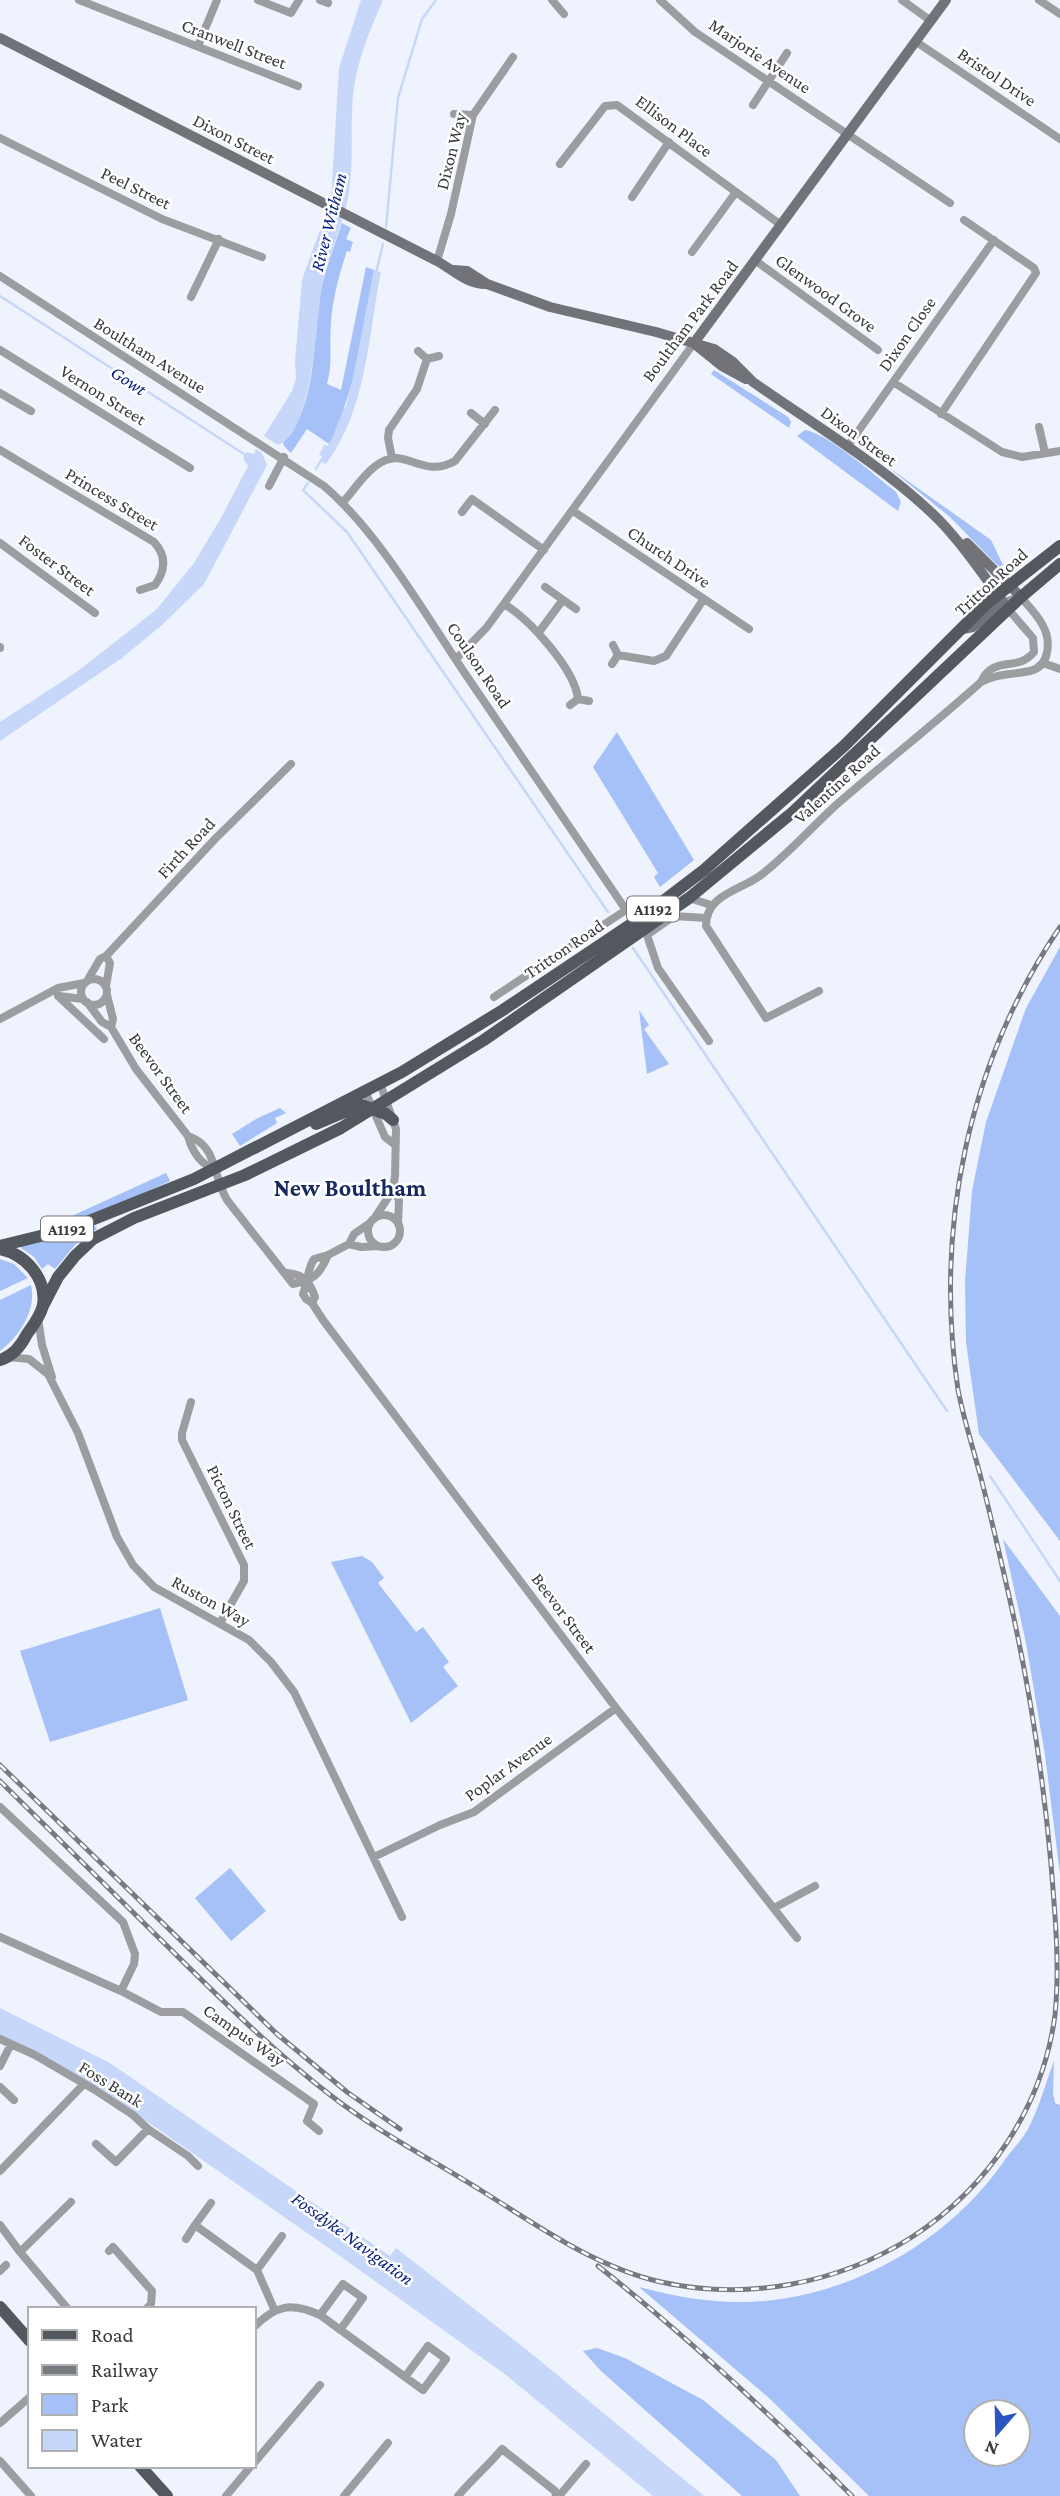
<svg xmlns="http://www.w3.org/2000/svg" width="1060" height="2496" font-family="'Crimson Pro',serif">
  <rect width="100%" height="100%" fill="#eef3fd"/>
  <!-- green -->
  <path fill="#a6c0f8" fill-rule="evenodd" d="M 342,223 L 351,228 L 346,239 L 353,242 L 350,252 L 347,251 C 339,275 333,297 331,322 C 329,344 333,363 327,384 L 341,390 L 366,267 L 374,270 L 354,377 L 344,408 L 344,417 L 336,436 L 329,444 L 307,429 L 291,453 L 284,446 L 283,442 C 318,405 312,343 320,296 C 324,271 334,247 342,223 Z
    M 714,370 L 788,417 L 791,422 L 789,428 L 711,374 Z
    M 805,430 C 827,433 877,477 896,492 L 901,502 L 898,511 L 797,436 Z
    M 888,467 L 991,540 L 1003,565 L 1000,567 L 996,564 L 950,517 Z
    M 617,732 L 694,860 L 660,887 L 654,877 L 658,873 L 593,767 Z
    M 1060,947 L 1060,1541 L 979,1434 L 966,1342 L 965,1282 L 972,1191 L 986,1122 L 1026,1008 Z
    M 639,1010 L 649,1025 L 644,1029 L 669,1064 L 647,1074 Z
    M 280,1108 L 286,1113 L 275,1118 L 277,1123 L 240,1146 L 232,1134 L 256,1119 Z
    M 166,1173 L 170,1181 C 128,1201 84,1220 39,1231 Z
    M 94,1225 L 97,1229 L 75,1245 L 55,1269 L 48,1264 L 42,1269 L 34,1257 L 21,1248 L 21,1244 Z
    M 0,1259 L 14,1264 L 28,1278 L 0,1291 Z
    M 31,1285 C 37,1310 19,1337 0,1351 L 0,1300 Z
    M 1003,1539 L 1060,1616 L 1060,1874 L 1045,1755 L 1026,1643 Z
    M 362,1556 L 372,1562 L 384,1578 L 378,1583 L 416,1632 L 423,1627 L 449,1662 L 443,1667 L 458,1686 L 411,1723 L 331,1562 Z
    M 160,1608 L 188,1700 L 50,1742 L 20,1651 Z
    M 230,1868 L 266,1911 L 231,1941 L 195,1898 Z
    M 1054,2061 L 1053,2093 L 1055,2103 L 1060,2105 L 1060,2496 L 869,2496 L 769,2398 L 639,2287 C 680,2298 723,2305 765,2301 C 858,2292 948,2240 1002,2164 C 1010,2151 1024,2139 1030,2125 C 1040,2105 1046,2082 1054,2061 ZM 1018,2412 L 1018,2454 L 976,2454 L 976,2412 Z
    M 597,2348 L 625,2358 L 703,2400 L 776,2460 L 800,2496 L 742,2496 L 601,2371 L 583,2351 Z"/>
  <!-- water -->
  <path fill="#c7d7f9" d="M 361,0 L 383,0 C 372,25 362,49 356,76 C 348,114 355,154 349,193 C 344,223 330,250 323,280 C 316,315 314,433 278,445 L 264,436 L 292,391 L 296,378 L 295,361 L 302,280 L 331,199 L 339,68 Z
    M 374,270 L 381,272 C 368,336 367,409 326,464 L 320,461 L 322,456 L 319,455 L 324,445 L 328,446 C 332,436 340,430 343,418 C 356,370 364,320 374,270 Z
    M 256,449 L 262,453 L 267,465 L 204,584 L 162,625 L 122,658 L 0,741 L 0,722 L 78,671 L 156,610 L 194,563 L 222,516 L 248,466 L 243,458 L 247,452 L 254,454 Z
    M 0,2008 L 110,2063 L 390,2256 L 396,2248 L 527,2350 L 704,2496 L 653,2496 L 506,2375 L 333,2251 L 112,2097 L 0,2036 Z"/>
  <g fill="none" stroke-linecap="round" stroke-linejoin="round">
    <!-- stream -->
    <path stroke="#c7d7f9" stroke-width="2.5" d="M 386,227 L 398,98 L 422,19 L 436,0
      M 376,273 L 383,244
      M 0,296 L 247,456
      M 333,439 L 345,409
      M 316,469 L 321,460
      M 308,483 L 303,490 L 347,532 L 608,912
      M 633,948 L 947,1411
      M 990,1476 L 1060,1581"/>
    <!-- street -->
    <path stroke="#9b9da1" stroke-width="8" d="M 79,0 L 298,86
      M 258,0 L 291,13 L 299,0
      M 320,0 L 328,3
      M 552,0 L 564,14
      M 660,0 L 695,32 L 950,203
      M 902,0 L 931,21
      M 1039,0 L 1060,14
      M 915,41 L 1060,139
      M 198,46 L 217,0
      M 753,105 L 787,53
      M 454,114 L 473,115
      M 0,138 L 162,219 L 262,257
      M 560,164 L 605,106 L 617,105 L 781,225
      M 632,197 L 669,142
      M 692,252 L 736,192
      M 437,261 L 451,214 L 473,115 L 513,57
      M 756,261 L 878,350
      M 0,276 L 324,486 C 379,533 423,611 464,672 C 518,752 572,831 626,910 L 494,997
      M 191,297 L 219,239
      M 0,350 L 190,468
      M 418,351 L 427,359 L 439,356
      M 893,382 L 1002,452 L 1022,457 L 1060,451
      M 0,393 L 31,411
      M 471,413 L 485,424
      M 941,414 L 1036,273 L 1034,268 L 964,220
      M 1039,427 L 1045,453
      M 847,447 L 994,240
      M 0,450 L 154,542 C 167,556 165,571 155,585 L 140,590
      M 392,458 L 388,438 L 389,430 L 417,389 L 427,359
      M 269,486 L 284,457
      M 343,502 C 356,488 368,467 386,460 C 408,451 425,478 455,461 L 495,410
      M 573,511 L 749,629
      M 462,512 L 472,499 L 544,550
      M 0,543 L 95,613
      M 545,587 L 576,609
      M 504,604 C 529,619 575,669 578,699
      M 539,632 L 562,601
      M 0,647 L 0,648
      M 618,655 L 654,661 L 666,656 L 703,600
      M 456,659 L 487,627 L 694,343
      M 1043,663 L 1060,669
      M 612,664 L 618,655 L 613,645
      M 981,682 C 994,654 1017,673 1034,652 L 1033,638 L 1008,609
      M 570,705 L 578,699 L 589,701
      M 689,898 L 711,905
      M 706,918 L 674,916 L 647,935 L 658,968 L 709,1041
      M 106,956 L 110,963 L 106,986
      M81 992a13 13 0 1 1 26 0a13 13 0 1 1-26 0Z
      M 87,981 L 100,959 L 106,956 L 215,839 L 291,764
      M 819,991 L 766,1018 L 706,926 C 706,894 740,891 761,875 C 787,855 810,829 835,806 C 883,764 933,725 981,682 C 998,673 1012,675 1030,671 C 1051,666 1051,639 1042,624 C 1037,614 1028,606 1021,597 L 1003,602
      M 107,995 L 113,1019 L 111,1027 L 136,1069 L 188,1136 C 192,1151 199,1163 214,1169
      M 58,996 L 104,1039
      M 59,996 L 83,999
      M 87,1002 L 102,1022 L 111,1027
      M 0,1019 L 58,988 L 84,983
      M 365,1091 L 385,1137 L 394,1144
      M 188,1136 C 218,1146 212,1175 227,1200 L 293,1284 C 313,1281 320,1274 328,1255
      M 393,1190 L 399,1200 L 398,1223
      M368 1231a16 16 0 1 1 32 0a16 16 0 1 1-32 0Z
      M 374,1219 L 393,1190 L 395,1176 L 396,1129 L 380,1083
      M 349,1244 L 354,1234 L 370,1223
      M 378,1246 L 361,1247 L 349,1244 L 328,1255 L 314,1259 C 307,1270 308,1281 303,1294 L 306,1299 L 312,1303 L 323,1320 L 616,1708 L 797,1938
      M 287,1273 C 303,1274 310,1282 315,1297 L 312,1303
      M 38,1318 L 42,1345 L 52,1377
      M 8,1357 L 29,1359 L 48,1374 L 78,1433 L 117,1537 L 133,1565 L 154,1587 L 249,1640 L 271,1662 L 294,1692 L 402,1917
      M 191,1402 L 182,1433 L 182,1440 L 244,1565 L 244,1581 L 220,1623
      M 0,1807 L 123,1922 L 135,1954 L 134,1964 L 121,1991
      M 374,1857 L 440,1825 L 474,1812 L 616,1708
      M 774,1908 L 815,1886
      M 0,1937 L 121,1991 L 161,2012 L 183,2012 L 314,2104 L 307,2121 L 319,2131
      M 0,2039 L 35,2055 L 95,2090 L 133,2115 L 148,2129 L 188,2156 L 198,2166
      M 0,2066 L 11,2044
      M 0,2087 L 14,2100
      M 96,2144 L 116,2162 L 148,2129
      M 0,2171 L 83,2085
      M 211,2203 L 195,2225 L 257,2270
      M 0,2225 L 20,2252
      M 186,2239 L 195,2225
      M 109,2251 L 113,2247 L 152,2291 L 151,2304 L 146,2309
      M 0,2271 L 6,2265
      M 68,2309 L 20,2252 L 71,2202
      M 274,2309 L 257,2270 L 282,2236
      M 254,2327 C 276,2305 291,2302 320,2315
      M 340,2330 L 363,2298 L 343,2284 L 320,2315 L 423,2390 L 446,2359 L 428,2346 L 405,2377
      M 0,2423 L 30,2397
      M 0,2461 L 31,2496
      M 254,2463 L 320,2385
      M 226,2496 L 251,2466
      M 344,2496 L 388,2443
      M 458,2496 C 472,2479 488,2466 502,2449 L 555,2491 L 556,2496
      M 559,2496 L 586,2464"/>
    <!-- secondary -->
    <path stroke="#717379" stroke-width="10" d="M 0,38 L 437,261 C 453,270 468,285 487,284
      M 453,270 L 467,271 L 487,284 L 550,307 L 656,332 L 714,349 L 733,362 L 753,382 C 813,424 887,468 939,520 C 965,547 986,579 1008,609
      M 694,343 L 946,0
      M 696,345 L 722,366 L 746,379
      M 967,543 L 1021,597
      M 963,629 L 973,627 L 1003,602"/>
    <!-- primary -->
    <path stroke="#53575e" stroke-width="12" d="M 316,1124 L 361,1105 L 386,1114 L 393,1120
      M 0,1246 L 69,1229 L 194,1179 L 402,1072 L 503,1010 L 645,915 L 704,870 L 844,746 L 986,604 L 1060,546
      M 0,1249 C 25,1254 47,1278 43,1305 C 41,1315 33,1326 27,1334 C 21,1346 13,1356 0,1360
      M 43,1306 L 58,1277 L 75,1256 L 93,1239 L 134,1218 L 245,1175 L 341,1128 L 484,1040 L 689,898 L 793,812 L 1021,597 L 1060,564
      M 0,2307 L 30,2341
      M 140,2466 L 167,2496"/>
    <!-- rail casing -->
    <g stroke="#777a80" stroke-width="5">
      <path id="rail" d="M 0,1765 L 277,2034 L 347,2092 L 400,2129
        M 0,1781 C 52,1833 106,1885 158,1937 C 213,1991 267,2046 329,2094 C 376,2131 431,2159 482,2191 C 538,2226 595,2267 661,2282 C 747,2301 838,2284 912,2237 C 989,2187 1043,2106 1055,2015 C 1060,1965 1055,1914 1051,1864 C 1043,1774 1029,1684 1009,1596 C 1000,1556 991,1517 981,1478 C 973,1448 964,1420 958,1390 C 934,1227 968,1063 1060,927
        M 598,2266 C 688,2337 771,2415 852,2496"/>
    </g>
    <!-- rail -->
    <use href="#rail" stroke="#fff" stroke-width="2.5" stroke-dasharray="8" stroke-linecap="butt"/>
  </g>
  <g text-anchor="middle" stroke-width="5" stroke-linejoin="round" paint-order="stroke">
    <!-- shield labels -->
    <g fill="#fff" stroke="#747578" stroke-width="2">
      <rect x="627" y="896.5" width="52" height="25" rx="5"/>
      <rect x="41" y="1216.5" width="52" height="25" rx="5"/>
    </g>
    <g font-size="16" font-weight="bold" fill="#383a3e">
      <text x="653" y="915">A1192</text>
      <text x="67" y="1235">A1192</text>
    </g>
    <!-- street labels -->
    <g font-size="18" fill="#383a3e" stroke="#fff">
      <text transform="translate(234 44) rotate(21)" y="6">Cranwell Street</text>
      <text transform="translate(760 56) rotate(34)" y="6">Marjorie Avenue</text>
      <text transform="translate(997 77) rotate(34)" y="6">Bristol Drive</text>
      <text transform="translate(674 126) rotate(37)" y="6">Ellison Place</text>
      <text transform="translate(234 139) rotate(27)" y="6">Dixon Street</text>
      <text transform="translate(451 151) rotate(-76)" y="6">Dixon Way</text>
      <text transform="translate(136 188) rotate(26)" y="6">Peel Street</text>
      <text transform="translate(826 293) rotate(36)" y="6">Glenwood Grove</text>
      <text transform="translate(690 321) rotate(-53)" y="6">Boultham Park Road</text>
      <text transform="translate(907 334) rotate(-55)" y="6">Dixon Close</text>
      <text transform="translate(150 355) rotate(32)" y="6">Boultham Avenue</text>
      <text transform="translate(103 395) rotate(32)" y="6">Vernon Street</text>
      <text transform="translate(859 436) rotate(36)" y="6">Dixon Street</text>
      <text transform="translate(112 499) rotate(31)" y="6">Princess Street</text>
      <text transform="translate(669 557) rotate(34)" y="6">Church Drive</text>
      <text transform="translate(57 565) rotate(37)" y="6">Foster Street</text>
      <text transform="translate(991 582) rotate(-42)" y="6">Tritton Road</text>
      <text transform="translate(479 665) rotate(56)" y="6">Coulson Road</text>
      <text transform="translate(837 784) rotate(-42)" y="6">Valentine Road</text>
      <text transform="translate(186 848) rotate(-47)" y="6">Firth Road</text>
      <text transform="translate(564 949) rotate(-34)" y="6">Tritton Road</text>
      <text transform="translate(161 1073) rotate(54)" y="6">Beevor Street</text>
      <text transform="translate(232 1507) rotate(64)" y="6">Picton Street</text>
      <text transform="translate(211 1601) rotate(29)" y="6">Ruston Way</text>
      <text transform="translate(564 1613) rotate(53)" y="6">Beevor Street</text>
      <text transform="translate(508 1767) rotate(-36)" y="6">Poplar Avenue</text>
      <text transform="translate(244 2035) rotate(35)" y="6">Campus Way</text>
      <text transform="translate(111 2084) rotate(32)" y="6">Foss Bank</text>
    </g>
    <!-- water labels -->
    <g font-size="19" font-style="italic" fill="#0c2481" stroke="#fff">
      <text transform="translate(328 222) rotate(-76)" y="7">River Witham</text>
      <text transform="translate(129 380) rotate(33)" y="7">Gowt</text>
      <text transform="translate(353 2238) rotate(36)" y="7">Fossdyke Navigation</text>
    </g>
    <!-- district labels -->
    <g font-size="24" font-weight="bold" fill="#162a60" stroke="#fff">
      <text x="350" y="1196">New Boultham</text>
    </g>
  </g>
  <!-- legend -->
  <rect x="28" y="2307" width="228" height="161" fill="#ffffff" stroke="#afb0b2" stroke-width="2"/>
  <rect x="42" y="2330" width="35" height="10" fill="#53575e" stroke="#afb0b2" stroke-width="2"/>
  <text x="91" y="2342" font-size="21" fill="#383a3e">Road</text>
  <rect x="42" y="2365" width="35" height="10" fill="#777a80" stroke="#afb0b2" stroke-width="2"/>
  <text x="91" y="2377" font-size="21" fill="#383a3e">Railway</text>
  <rect x="42" y="2394" width="35" height="21" fill="#a6c0f8" stroke="#afb0b2" stroke-width="2"/>
  <text x="91" y="2412" font-size="21" fill="#383a3e">Park</text>
  <rect x="42" y="2430" width="35" height="21" fill="#c7d7f9" stroke="#afb0b2" stroke-width="2"/>
  <text x="91" y="2447" font-size="21" fill="#383a3e">Water</text>
  <!-- north arrow -->
  <g transform="translate(997 2433) rotate(200)"><circle r="33" fill="#ffffff" stroke="#afb0b2" stroke-width="2"/>
  <path d="M0-5L12 26L0 18L-12 26Z" fill="#2d54c3"/>
  <text y="-10" font-size="19" font-weight="bold" text-anchor="middle" fill="#383a3e">N</text>
  </g>
</svg>
